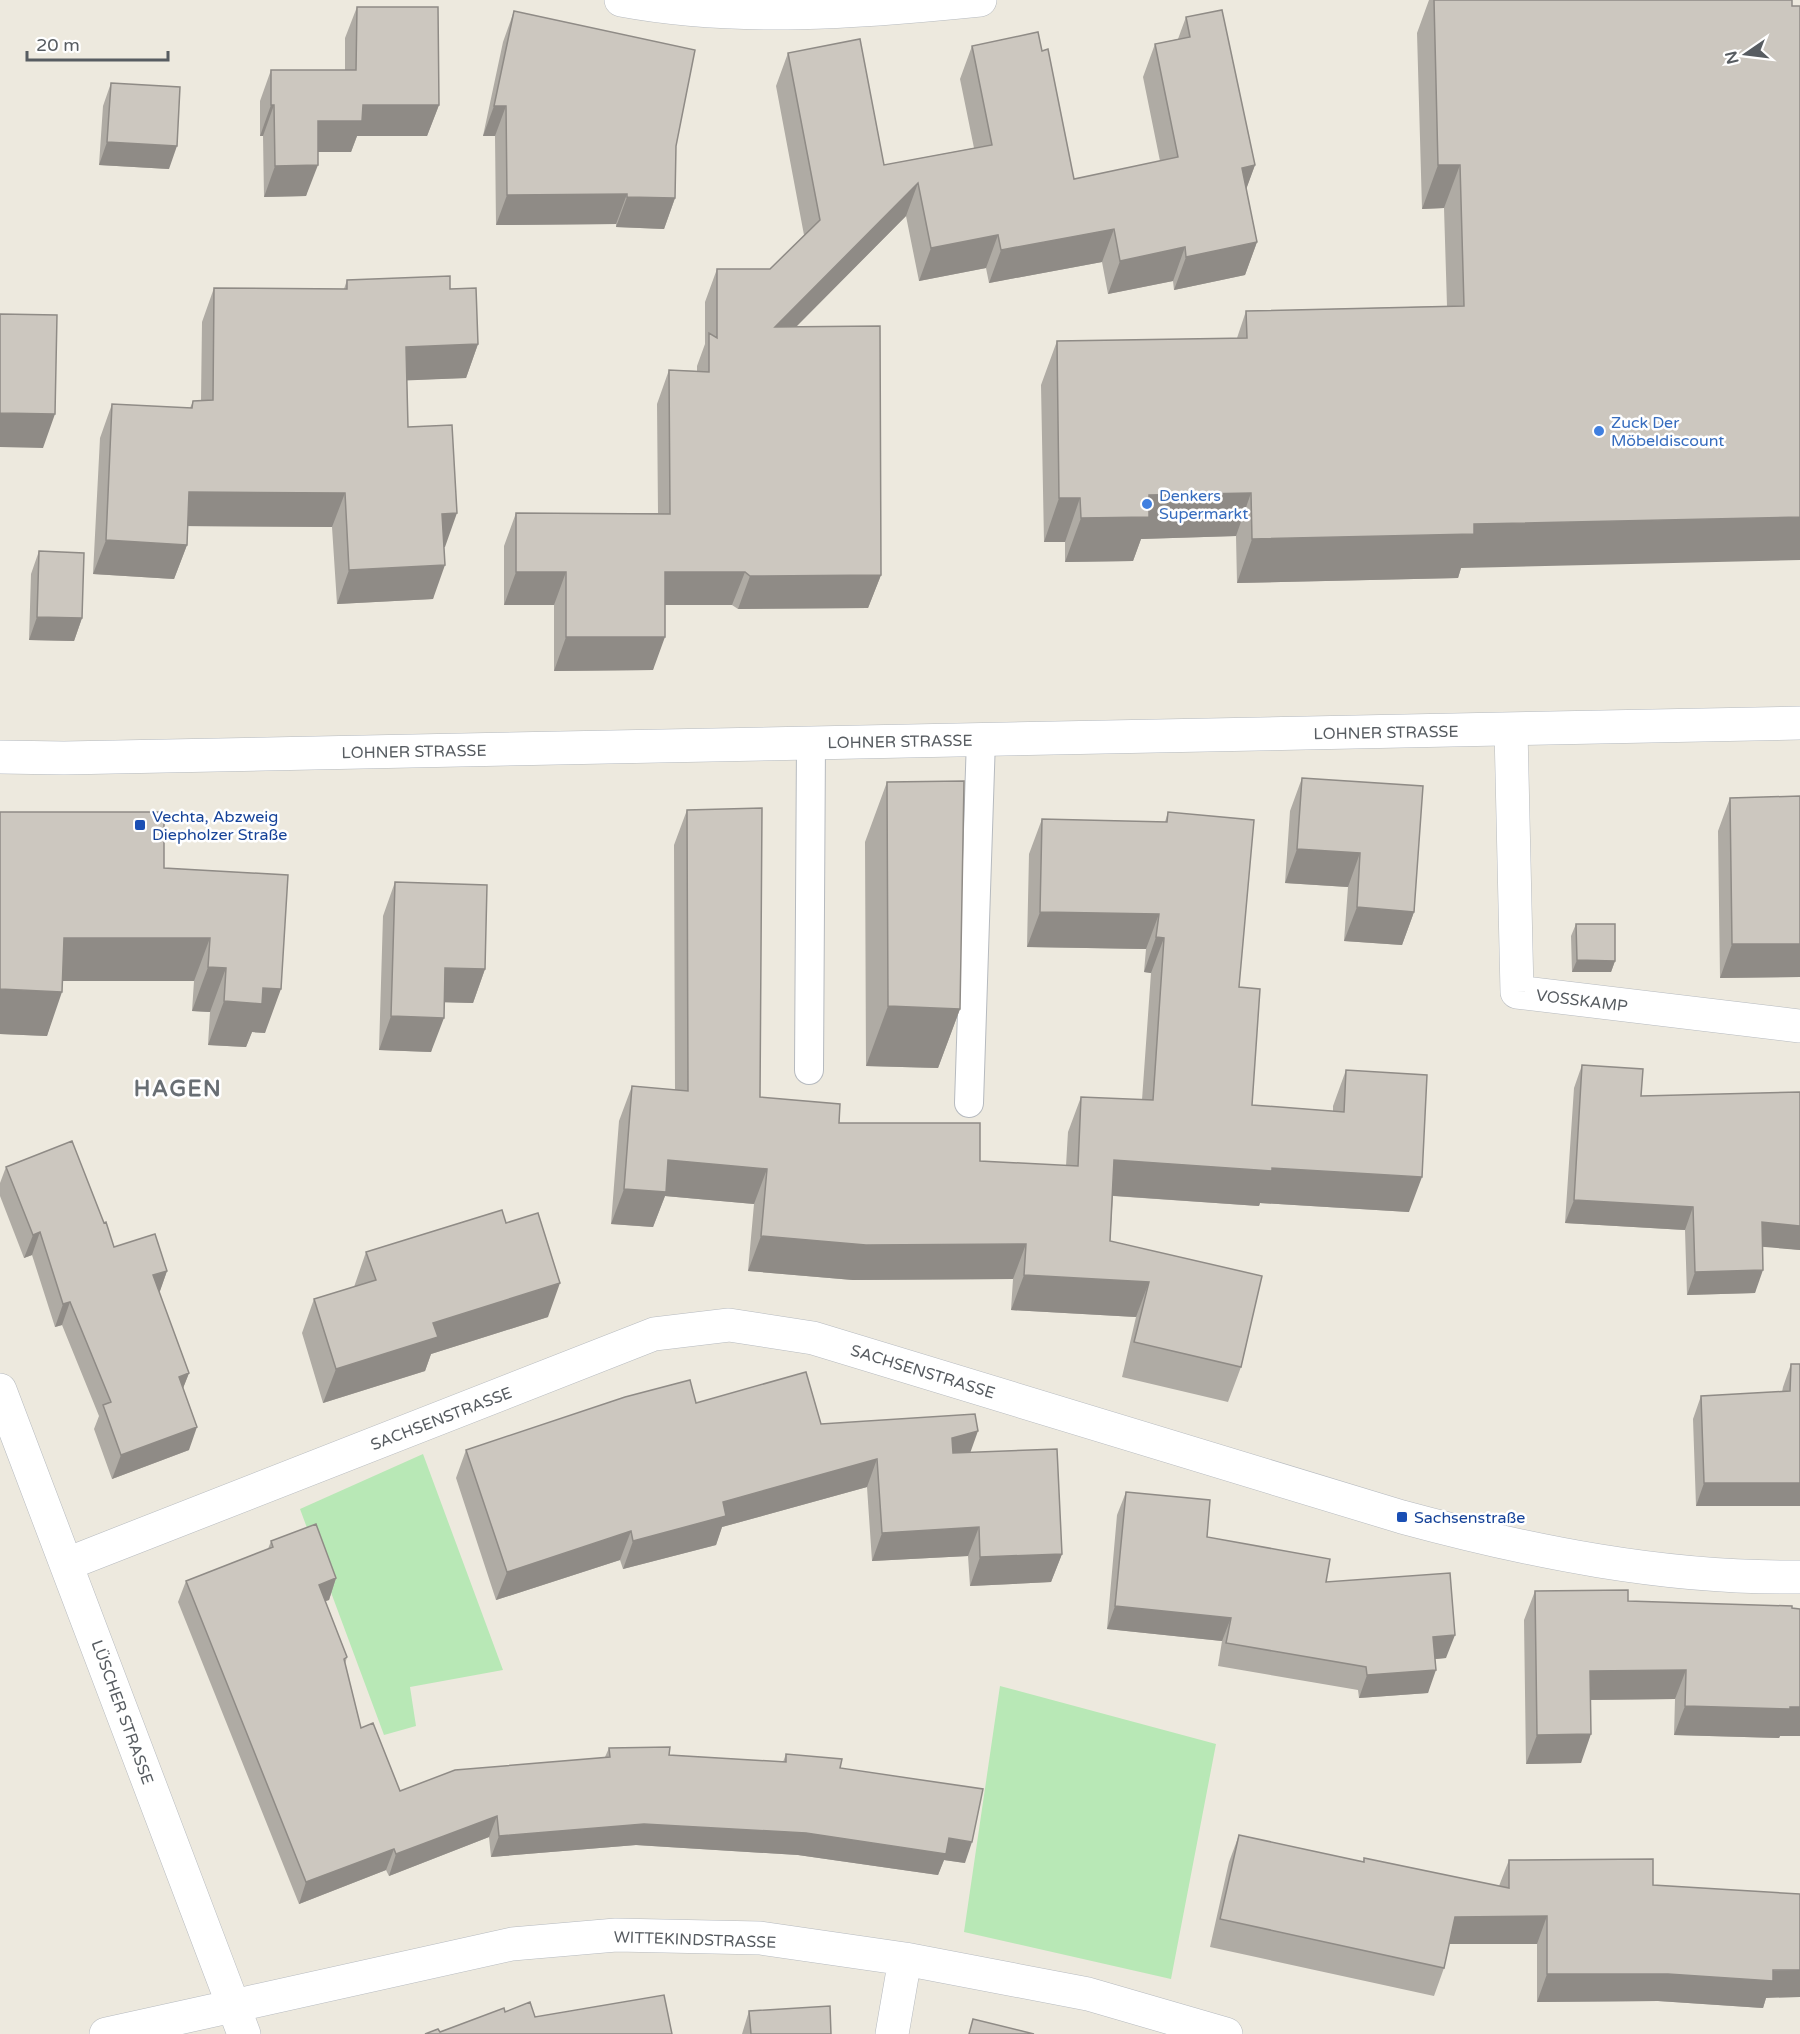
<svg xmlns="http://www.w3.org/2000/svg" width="1800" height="2034" font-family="'Varela Round',sans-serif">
  <rect width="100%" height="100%" fill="#ede9de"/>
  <!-- green -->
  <path fill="#b8e8b6" d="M 423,1454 L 503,1670 L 410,1687 L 416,1726 L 384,1735 L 300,1509 Z
    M 1000,1686 L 1216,1744 L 1171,1979 L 964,1932 Z"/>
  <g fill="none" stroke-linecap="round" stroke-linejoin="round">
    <!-- service casing -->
    <g stroke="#b6babf" stroke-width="30">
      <path id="service" d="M 809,1070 L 811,742
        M 969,1103 L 981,739"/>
    </g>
    <!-- minor casing -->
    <g stroke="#b6babf" stroke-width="34">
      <path id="minor" d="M 621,0 C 739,22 861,12 980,0
        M 1511,730 L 1517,992 L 1800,1026
        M 67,1564 L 654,1334 L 729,1325 L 813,1338 L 1402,1517 C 1531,1552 1666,1579 1800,1577
        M 233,2006 L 512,1944 L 616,1935 L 760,1938 L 905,1959 L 1088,1994 L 1226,2034
        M 892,2034 L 905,1959"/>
    </g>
    <!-- tertiary casing -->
    <g stroke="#b6babf" stroke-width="34">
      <path id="tertiary" d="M 0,1390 L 244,2034
        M 106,2034 L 233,2006"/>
    </g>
    <!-- secondary casing -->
    <g stroke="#b4b9bf" stroke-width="34">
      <path id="secondary" d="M 0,757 L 64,758 L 1800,723"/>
    </g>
    <!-- service -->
    <use href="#service" stroke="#fff" stroke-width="28"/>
    <!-- minor -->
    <use href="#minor" stroke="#fff" stroke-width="33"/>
    <!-- tertiary -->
    <use href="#tertiary" stroke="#fff" stroke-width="33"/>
    <!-- secondary -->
    <use href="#secondary" stroke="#fff" stroke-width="33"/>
  </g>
  <!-- wall -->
  <path fill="#afaba4" d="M 1429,0 L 1792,0 L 1461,568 L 1458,578 L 1237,583 L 1236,536 L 1141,539 L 1133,561 L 1065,562 L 1065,542 L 1044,542 L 1041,385 L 1057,341 L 1237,338 L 1246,311 L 1447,306 L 1444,208 L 1422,209 L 1417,33 Z
    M 357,7 L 439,105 L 427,136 L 357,136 L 351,152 L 318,152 L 306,196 L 264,197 L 263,136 L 260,136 L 260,101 L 271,70 L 345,70 L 345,38 Z
    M 514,11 L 676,146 L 675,198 L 664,229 L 616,227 L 616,224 L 496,225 L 495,136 L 483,136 L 503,42 Z
    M 1186,17 L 1255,165 L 1246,189 L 1257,242 L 1245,275 L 1174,290 L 1173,281 L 1108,294 L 1102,262 L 989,283 L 986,268 L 919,281 L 906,216 L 796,327 L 881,575 L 868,608 L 738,609 L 732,605 L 665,605 L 653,670 L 554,671 L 554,605 L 504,605 L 504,546 L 516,513 L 658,513 L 657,404 L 669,370 L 697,371 L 697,366 L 705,344 L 705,302 L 717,269 L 770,269 L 804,235 L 776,86 L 788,53 L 884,165 L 974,148 L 960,79 L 972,46 L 1042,51 L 1074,179 L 1160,161 L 1143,77 L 1155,44 L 1178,39 Z
    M 111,83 L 169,169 L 99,165 L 103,106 Z
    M 347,280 L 450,289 L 478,344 L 466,378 L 407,380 L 408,427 L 445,547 L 444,547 L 433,599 L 337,604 L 332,527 L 187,526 L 187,545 L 174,579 L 93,574 L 100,438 L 112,404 L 190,408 L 193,401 L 201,401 L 202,322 L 214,288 L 344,289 Z
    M 39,551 L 82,618 L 74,641 L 29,640 L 31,574 Z
    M 1302,778 L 1414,912 L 1402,945 L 1344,941 L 1348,887 L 1285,883 L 1290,811 Z
    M 887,782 L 960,1009 L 938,1068 L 866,1066 L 865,842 Z
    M 1800,796 L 1800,977 L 1720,978 L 1718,831 L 1730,798 Z
    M 687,810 L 760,1097 L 839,1123 L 980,1161 L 1066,1166 L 1068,1132 L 1081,1097 L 1142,1100 L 1151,973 L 1144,972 L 1146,949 L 1027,947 L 1029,854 L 1042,819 L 1165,822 L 1168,812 L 1239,987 L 1252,1105 L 1333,1111 L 1333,1106 L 1346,1070 L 1409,1212 L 1260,1203 L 1259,1206 L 1113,1196 L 1110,1241 L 1241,1367 L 1228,1402 L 1122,1377 L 1136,1317 L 1011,1310 L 1013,1279 L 853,1280 L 748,1271 L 754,1204 L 665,1196 L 653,1227 L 611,1224 L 619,1121 L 632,1086 L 675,1090 L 674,845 Z
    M 164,868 L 288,875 L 265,1033 L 252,1032 L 246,1047 L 208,1045 L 210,1012 L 192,1011 L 194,981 L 63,981 L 47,1036 L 0,1034 Z
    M 395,882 L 485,969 L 473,1003 L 444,1002 L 431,1052 L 379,1050 L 383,916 Z
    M 1576,924 L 1615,961 L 1611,972 L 1572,972 L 1571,936 Z
    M 1582,1065 L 1641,1096 L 1800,1092 L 1800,1250 L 1763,1246 L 1755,1293 L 1687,1295 L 1685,1230 L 1565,1223 L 1574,1088 Z
    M 6,1167 L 114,1247 L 167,1271 L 159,1293 L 189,1373 L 183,1388 L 189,1450 L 112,1479 L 94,1429 L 99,1416 L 62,1325 L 55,1327 L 32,1255 L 24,1258 L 0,1196 L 0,1183 Z
    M 506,1223 L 548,1317 L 431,1354 L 425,1371 L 323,1403 L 302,1333 L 314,1299 L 354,1287 L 366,1252 Z
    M 1791,1364 L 1800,1364 L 1800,1506 L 1696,1506 L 1693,1419 L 1701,1396 L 1782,1392 L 1783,1387 Z
    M 696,1403 L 821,1424 L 970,1453 L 1062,1554 L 1051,1582 L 970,1586 L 968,1556 L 872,1561 L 867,1487 L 722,1527 L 716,1545 L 623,1569 L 620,1560 L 496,1600 L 456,1478 L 466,1450 Z
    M 1126,1492 L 1207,1537 L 1326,1582 L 1446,1658 L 1435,1659 L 1428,1693 L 1359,1698 L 1358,1690 L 1218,1666 L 1222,1641 L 1107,1629 L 1117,1515 Z
    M 271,1541 L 336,1578 L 329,1600 L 325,1601 L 347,1657 L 345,1664 L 361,1728 L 400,1791 L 605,1757 L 609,1748 L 669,1755 L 783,1762 L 786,1754 L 840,1768 L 965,1863 L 944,1860 L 938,1875 L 798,1855 L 636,1845 L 491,1857 L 489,1837 L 389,1876 L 386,1870 L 299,1904 L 178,1602 L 186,1581 L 268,1549 Z
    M 1535,1591 L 1628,1601 L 1780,1736 L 1779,1738 L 1674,1735 L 1675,1699 L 1591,1700 L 1581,1763 L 1526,1764 L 1524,1620 Z
    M 1239,1835 L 1363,1862 L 1364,1858 L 1499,1886 L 1509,1860 L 1653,1885 L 1766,1998 L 1763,2008 L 1658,2001 L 1537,2002 L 1537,1944 L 1449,1944 L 1444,1968 L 1434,1996 L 1210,1947 L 1229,1862 Z
    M 749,2011 L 831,2034 L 742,2034 Z"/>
  <!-- shaded-wall -->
  <path fill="#8f8b86" d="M 271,105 L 274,105 L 263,136 L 260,136 Z
    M 363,105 L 439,105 L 427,136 L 357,136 L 351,152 L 307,152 L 318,121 Z
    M 494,106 L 506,106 L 495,136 L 483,136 Z
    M 107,142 L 177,146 L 169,169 L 99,165 Z
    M 318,165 L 306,196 L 264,197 L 275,166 Z
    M 1255,165 L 1243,198 L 1242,168 Z
    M 1438,165 L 1460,165 L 1444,208 L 1422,209 Z
    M 918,183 L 906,216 L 763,360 L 775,327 Z
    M 627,194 L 616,224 L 496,225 L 507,195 Z
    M 627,197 L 675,198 L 664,229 L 616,227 Z
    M 1114,229 L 1102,262 L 989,283 L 1001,250 Z
    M 998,235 L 986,268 L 919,281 L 931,248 Z
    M 1257,242 L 1245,275 L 1174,290 L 1186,257 Z
    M 1185,247 L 1173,281 L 1108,294 L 1120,261 Z
    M 478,344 L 466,378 L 393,381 L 406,347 Z
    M 0,413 L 55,414 L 43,448 L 0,447 Z
    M 189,492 L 345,493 L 332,527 L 176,526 Z
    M 1251,493 L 1236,536 L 1141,539 L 1133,561 L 1065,562 L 1081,518 L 1149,495 Z
    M 1059,498 L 1080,498 L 1065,542 L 1044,542 Z
    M 457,513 L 445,547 L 429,547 L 442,514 Z
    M 1800,517 L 1800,560 L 1461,568 L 1458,578 L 1237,583 L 1252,539 L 1474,524 Z
    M 106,540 L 187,545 L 174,579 L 93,574 Z
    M 445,565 L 433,599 L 337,604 L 349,570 Z
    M 516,572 L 566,572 L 554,605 L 504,605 Z
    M 665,572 L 745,572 L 732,605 L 653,605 Z
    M 881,575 L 868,608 L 738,609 L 750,576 Z
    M 37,617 L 82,618 L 74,641 L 29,640 Z
    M 566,637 L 665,637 L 653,670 L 554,671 Z
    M 1297,849 L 1360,853 L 1348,887 L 1285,883 Z
    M 1357,907 L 1414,912 L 1402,945 L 1344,941 Z
    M 1040,912 L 1159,914 L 1146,949 L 1027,947 Z
    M 1156,937 L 1164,938 L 1151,973 L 1144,972 Z
    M 64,938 L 210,938 L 194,981 L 48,981 Z
    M 1732,944 L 1800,944 L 1800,977 L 1720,978 Z
    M 1577,960 L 1615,961 L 1611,972 L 1572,972 Z
    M 208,967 L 226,968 L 210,1012 L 192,1011 Z
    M 445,968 L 485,969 L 473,1003 L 433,1002 Z
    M 263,988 L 281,989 L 265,1033 L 252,1032 L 246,1047 L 208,1045 L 224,1001 Z
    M 0,989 L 62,992 L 47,1036 L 0,1034 Z
    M 888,1006 L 960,1009 L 938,1068 L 866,1066 Z
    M 391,1016 L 444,1018 L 431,1052 L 379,1050 Z
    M 668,1160 L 767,1169 L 754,1204 L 665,1196 L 653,1227 L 611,1224 L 624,1189 Z
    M 1114,1160 L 1272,1168 L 1422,1177 L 1409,1212 L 1260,1203 L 1259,1206 L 1102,1195 Z
    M 1574,1200 L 1693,1207 L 1685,1230 L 1565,1223 Z
    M 1762,1222 L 1800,1226 L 1800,1250 L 1753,1246 Z
    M 40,1232 L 32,1255 L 24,1258 L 33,1235 Z
    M 761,1236 L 1026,1244 L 1013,1279 L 853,1280 L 748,1271 Z
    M 1763,1270 L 1755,1293 L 1687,1295 L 1695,1272 Z
    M 167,1271 L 159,1294 L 153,1275 Z
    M 1024,1275 L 1149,1282 L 1136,1317 L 1011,1310 Z
    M 560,1283 L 548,1317 L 431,1354 L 425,1371 L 323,1403 L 336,1369 L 433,1323 Z
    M 70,1302 L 62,1325 L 55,1327 L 63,1304 Z
    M 189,1373 L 180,1396 L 179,1377 Z
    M 197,1427 L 189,1450 L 112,1479 L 121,1455 Z
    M 978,1431 L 968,1459 L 941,1466 L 952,1438 Z
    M 877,1459 L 867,1487 L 722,1527 L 716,1545 L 623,1569 L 633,1541 L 723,1502 Z
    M 1704,1483 L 1800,1483 L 1800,1506 L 1696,1506 Z
    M 979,1527 L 968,1556 L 872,1561 L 882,1533 Z
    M 631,1531 L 620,1560 L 496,1600 L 507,1572 Z
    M 1062,1554 L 1051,1582 L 970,1586 L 980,1557 Z
    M 336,1578 L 329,1600 L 311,1606 L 319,1585 Z
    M 1115,1606 L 1231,1618 L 1222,1641 L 1107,1629 Z
    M 1455,1635 L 1446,1658 L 1425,1660 L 1433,1637 Z
    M 1436,1670 L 1428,1693 L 1359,1698 L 1367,1675 Z
    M 1686,1670 L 1675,1699 L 1580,1700 L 1590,1671 Z
    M 1685,1706 L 1800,1707 L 1800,1736 L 1780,1736 L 1779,1738 L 1674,1735 Z
    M 1591,1734 L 1581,1763 L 1526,1764 L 1537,1735 Z
    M 497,1816 L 489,1837 L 389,1876 L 396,1854 Z
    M 644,1824 L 949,1838 L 972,1842 L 965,1863 L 944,1860 L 938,1875 L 798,1855 L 636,1845 L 491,1857 L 499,1836 Z
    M 394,1849 L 386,1870 L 299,1904 L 306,1882 Z
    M 1547,1916 L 1537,1944 L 1445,1944 L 1455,1917 Z
    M 1800,1970 L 1800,1997 L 1766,1998 L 1763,2008 L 1658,2001 L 1537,2002 L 1547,1974 Z"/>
  <!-- building -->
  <path fill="#ccc7bf" stroke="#8f8b86" stroke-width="1.5" d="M 1434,0 L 1792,0 L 1792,6 L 1800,6 L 1800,517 L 1474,524 L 1474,534 L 1252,539 L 1251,493 L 1149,495 L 1149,517 L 1081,518 L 1080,498 L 1059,498 L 1057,341 L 1247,338 L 1246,311 L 1464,306 L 1460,165 L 1438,165 Z
    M 357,7 L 438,7 L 439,105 L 363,105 L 362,121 L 318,121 L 318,165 L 275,166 L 274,105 L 271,105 L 271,70 L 356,70 Z
    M 1222,10 L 1255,165 L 1242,168 L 1257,242 L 1186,257 L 1185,247 L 1120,261 L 1114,229 L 1001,250 L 998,235 L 931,248 L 918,183 L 775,327 L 880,326 L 881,575 L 750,576 L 745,572 L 665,572 L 665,637 L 566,637 L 566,572 L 516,572 L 516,513 L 670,514 L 669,370 L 709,372 L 709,333 L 717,338 L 717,269 L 770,269 L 820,220 L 788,53 L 860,39 L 884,165 L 992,145 L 972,46 L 1038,32 L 1042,51 L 1048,49 L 1074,179 L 1178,157 L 1155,44 L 1190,37 L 1186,17 Z
    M 514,11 L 695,50 L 676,146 L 675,198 L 627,197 L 627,194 L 507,195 L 506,106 L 494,106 Z
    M 111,83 L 180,87 L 177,146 L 107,142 Z
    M 450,276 L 450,289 L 476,288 L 478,344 L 406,347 L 408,427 L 452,425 L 457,513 L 442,514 L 445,565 L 349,570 L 345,493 L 189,492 L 187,545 L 106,540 L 112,404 L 192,408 L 193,401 L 213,400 L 214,288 L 347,289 L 347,280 Z
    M 0,314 L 57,315 L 55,414 L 0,413 Z
    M 39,551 L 84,553 L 82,618 L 37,617 Z
    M 1302,778 L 1423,786 L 1414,912 L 1357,907 L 1360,853 L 1297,849 Z
    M 964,781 L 960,1009 L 888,1006 L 887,782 Z
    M 1800,796 L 1800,944 L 1732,944 L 1730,798 Z
    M 762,808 L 760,1097 L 840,1104 L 839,1123 L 980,1123 L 980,1161 L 1078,1166 L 1081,1097 L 1153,1100 L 1164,938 L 1156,937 L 1159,914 L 1040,912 L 1042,819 L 1167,822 L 1168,812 L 1254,820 L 1239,987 L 1260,989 L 1252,1105 L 1344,1112 L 1346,1070 L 1427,1075 L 1422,1177 L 1272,1168 L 1272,1171 L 1114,1160 L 1110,1241 L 1262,1276 L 1241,1367 L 1134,1342 L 1149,1282 L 1024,1275 L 1026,1244 L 866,1245 L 761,1236 L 767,1169 L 668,1160 L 666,1192 L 624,1189 L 632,1086 L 688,1091 L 687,810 Z
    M 0,812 L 164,812 L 164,868 L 288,875 L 281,989 L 263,988 L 262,1004 L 224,1001 L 226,968 L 208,967 L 210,938 L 64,938 L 62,992 L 0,989 Z
    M 395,882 L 487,885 L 485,969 L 445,968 L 444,1018 L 391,1016 Z
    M 1576,924 L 1615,924 L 1615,961 L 1577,960 Z
    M 1582,1065 L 1643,1069 L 1641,1096 L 1800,1092 L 1800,1226 L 1762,1222 L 1763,1270 L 1695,1272 L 1693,1207 L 1574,1200 Z
    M 72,1141 L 104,1223 L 106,1222 L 114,1247 L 155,1234 L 167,1271 L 153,1275 L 189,1373 L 179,1377 L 197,1427 L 121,1455 L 103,1405 L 111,1402 L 70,1302 L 63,1304 L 40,1232 L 33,1235 L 6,1167 Z
    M 502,1210 L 506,1223 L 538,1213 L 560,1283 L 433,1323 L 438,1337 L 336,1369 L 314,1299 L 376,1280 L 366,1252 Z
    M 1791,1364 L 1800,1364 L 1800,1483 L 1704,1483 L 1701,1396 L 1790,1391 Z
    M 806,1372 L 821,1424 L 975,1414 L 978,1431 L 952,1438 L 953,1453 L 1057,1449 L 1062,1554 L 980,1557 L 979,1527 L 882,1533 L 877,1459 L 723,1502 L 726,1516 L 633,1541 L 631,1531 L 507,1572 L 466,1450 L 625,1397 L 690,1380 L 696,1403 Z
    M 1126,1492 L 1210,1500 L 1207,1537 L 1330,1559 L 1326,1582 L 1450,1573 L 1455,1635 L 1433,1637 L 1436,1670 L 1367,1675 L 1366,1667 L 1226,1643 L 1231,1618 L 1115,1606 Z
    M 316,1524 L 336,1578 L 319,1585 L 347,1657 L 344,1659 L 361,1728 L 373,1723 L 400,1791 L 455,1770 L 610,1757 L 609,1748 L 670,1747 L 669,1755 L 786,1762 L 786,1754 L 842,1759 L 840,1768 L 983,1789 L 972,1842 L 949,1838 L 946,1854 L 806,1833 L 644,1824 L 499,1836 L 497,1816 L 396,1854 L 394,1849 L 306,1882 L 186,1581 L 273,1547 L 271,1541 Z
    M 1628,1590 L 1628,1601 L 1792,1606 L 1792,1608 L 1800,1609 L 1800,1707 L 1790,1707 L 1790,1709 L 1685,1706 L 1686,1670 L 1590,1671 L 1591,1734 L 1537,1735 L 1535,1591 Z
    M 1239,1835 L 1364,1862 L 1364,1858 L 1509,1888 L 1509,1860 L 1653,1859 L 1653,1885 L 1800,1894 L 1800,1970 L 1773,1970 L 1773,1981 L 1668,1974 L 1547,1974 L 1547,1916 L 1455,1917 L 1444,1968 L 1220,1919 Z
    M 664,1995 L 672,2034 L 425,2034 L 438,2029 L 440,2032 L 504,2008 L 505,2012 L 530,2002 L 535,2017 Z
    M 830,2006 L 831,2034 L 751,2034 L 749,2011 Z
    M 973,2019 L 1034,2034 L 969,2034 Z"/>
  <!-- markers -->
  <g fill="#3f7fe0" stroke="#fff" stroke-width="2">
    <circle cx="1599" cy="431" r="6"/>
    <circle cx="1147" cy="504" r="6"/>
  </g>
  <g fill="#1a4fb4" stroke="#fff" stroke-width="2">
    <rect x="134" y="819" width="12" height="12" rx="3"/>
    <rect x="1396" y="1511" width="12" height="12" rx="3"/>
  </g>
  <g text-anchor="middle" stroke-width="5" stroke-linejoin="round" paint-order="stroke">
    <!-- shop labels -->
    <g font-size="16" fill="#366cbe" stroke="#fff" text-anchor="start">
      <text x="1611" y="428">Zuck Der<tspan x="1611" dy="18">Möbeldiscount</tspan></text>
      <text x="1159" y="501">Denkers<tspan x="1159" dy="18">Supermarkt</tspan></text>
    </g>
    <!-- street labels -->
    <g font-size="16" fill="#575c61" stroke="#fff">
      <text transform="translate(1386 732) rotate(-1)" y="6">LOHNER STRASSE</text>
      <text transform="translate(900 741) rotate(-1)" y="6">LOHNER STRASSE</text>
      <text transform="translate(414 751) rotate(-1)" y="6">LOHNER STRASSE</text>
      <text transform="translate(1582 1000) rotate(7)" y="6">VOSSKAMP</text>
      <text transform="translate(923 1371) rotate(17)" y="6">SACHSENSTRASSE</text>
      <text transform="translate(441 1418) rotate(-21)" y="6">SACHSENSTRASSE</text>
      <text transform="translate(123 1712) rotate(70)" y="6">LÜSCHER STRASSE</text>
      <text transform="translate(695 1939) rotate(2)" y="6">WITTEKINDSTRASSE</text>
    </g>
    <!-- transit labels -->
    <g font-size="16" fill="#164399" stroke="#fff" text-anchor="start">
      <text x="152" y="822">Vechta, Abzweig<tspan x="152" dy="18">Diepholzer Straße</tspan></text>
      <text x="1414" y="1523">Sachsenstraße</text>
    </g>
    <!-- district labels -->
    <g font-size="22" font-weight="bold" letter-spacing="1.5" fill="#686e73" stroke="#fff">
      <text x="178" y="1096">HAGEN</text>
    </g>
  </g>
  <!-- north arrow -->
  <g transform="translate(1746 54) rotate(256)" stroke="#ffffff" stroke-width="4.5" paint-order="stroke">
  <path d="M0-4.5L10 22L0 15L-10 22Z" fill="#575c61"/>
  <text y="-9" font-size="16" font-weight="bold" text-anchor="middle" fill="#575c61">N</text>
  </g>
  <!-- scale -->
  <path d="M27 51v9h141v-9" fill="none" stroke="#575c61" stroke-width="3"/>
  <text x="36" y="51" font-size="18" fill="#575c61" stroke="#ffffff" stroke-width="4.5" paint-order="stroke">20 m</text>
</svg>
